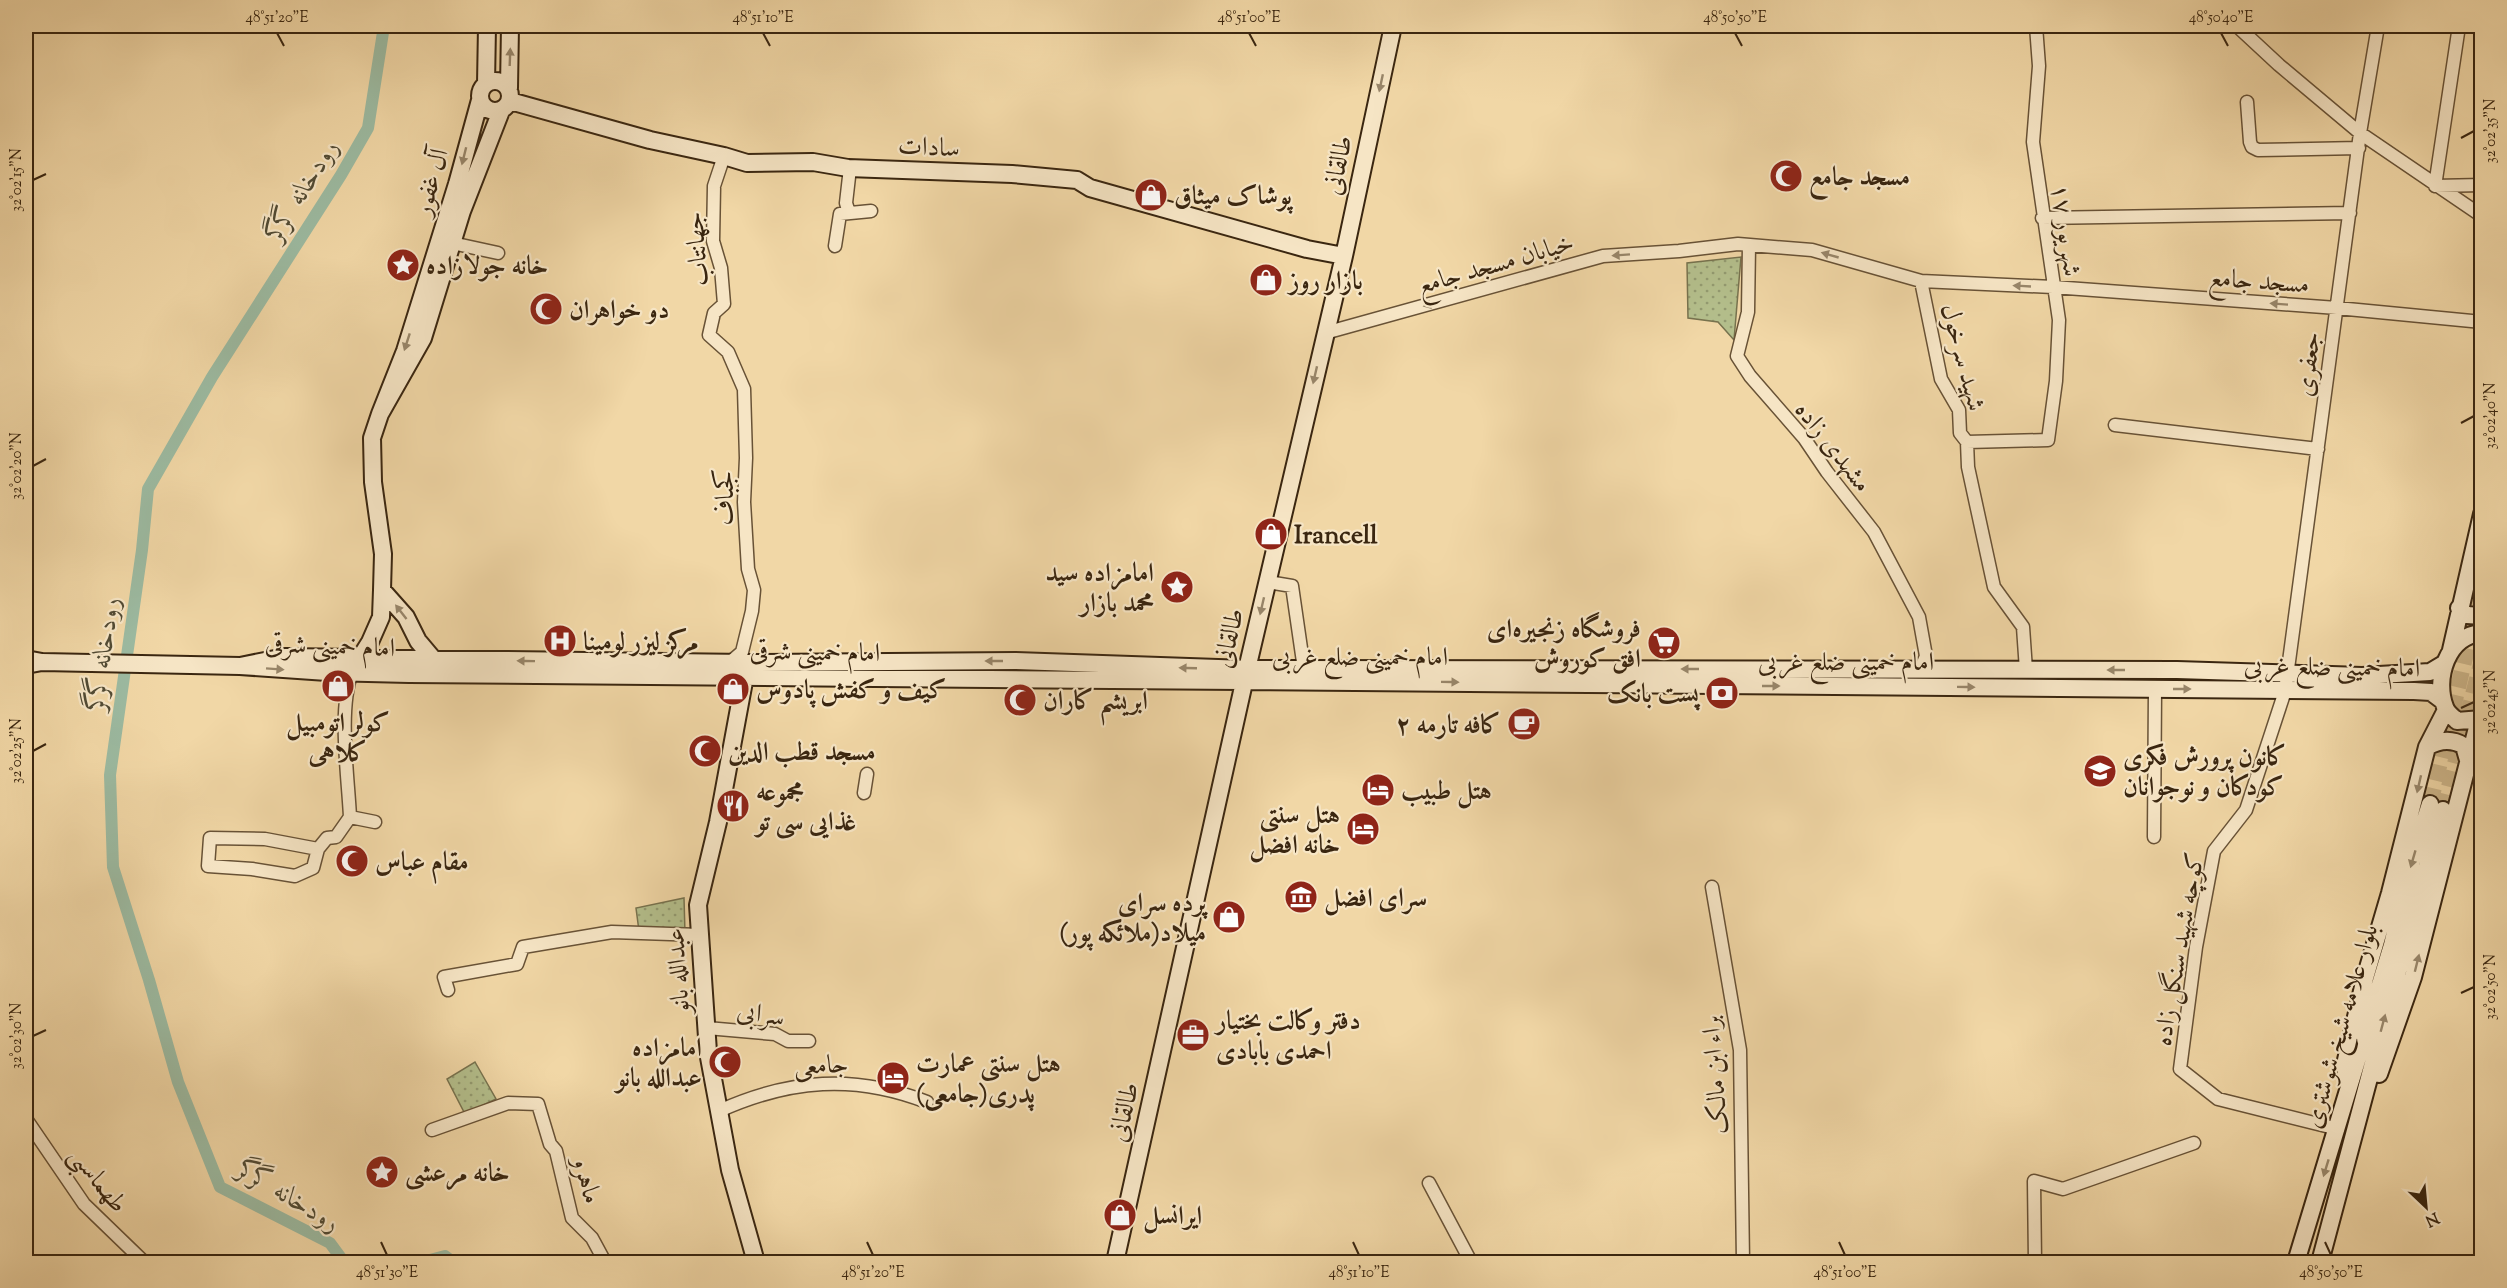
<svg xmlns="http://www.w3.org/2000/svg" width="2507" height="1288" font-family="'Sorts Mill Goudy',Amiri,serif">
  <defs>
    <pattern id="grass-dots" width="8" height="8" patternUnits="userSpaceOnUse" patternTransform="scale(1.5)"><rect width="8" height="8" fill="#b4bf8c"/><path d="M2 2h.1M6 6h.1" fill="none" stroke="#939b71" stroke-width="1.8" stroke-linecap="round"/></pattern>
  </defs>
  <rect width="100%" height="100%" fill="#f1d7a6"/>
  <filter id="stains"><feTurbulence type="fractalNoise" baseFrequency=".00333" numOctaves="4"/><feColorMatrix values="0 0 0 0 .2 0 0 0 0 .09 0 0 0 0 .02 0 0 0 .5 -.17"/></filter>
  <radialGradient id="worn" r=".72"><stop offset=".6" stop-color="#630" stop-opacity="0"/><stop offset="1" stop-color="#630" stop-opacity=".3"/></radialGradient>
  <!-- grass -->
  <path fill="url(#grass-dots)" stroke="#77724e" stroke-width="1.5" d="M 1741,257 L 1734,340 L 1718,322 L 1688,318 L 1687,263 Z
    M 684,898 L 685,933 L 639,931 L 636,908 Z
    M 475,1062 L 496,1099 L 465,1114 L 447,1079 Z"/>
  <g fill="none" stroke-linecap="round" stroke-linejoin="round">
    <!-- canal -->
    <path stroke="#9cbaa1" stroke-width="12" d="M 430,1260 L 445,1256 L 453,1262
      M 344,1262 L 330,1243 L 220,1187 L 178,1082 L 149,980 L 113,867 L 110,775 L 142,550 L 148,489 L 212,377 L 341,175 L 368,128 L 384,26"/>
    <!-- secondary-tunnel -->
    <path stroke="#ccb488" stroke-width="16" stroke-dasharray="16 8" stroke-linecap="butt" d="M 2430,804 L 2482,587
      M 2443,810 L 2482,660"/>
    <!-- street casing -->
    <g stroke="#685236" stroke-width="15">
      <path id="street" d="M 2237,26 L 2279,65 L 2360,133 L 2482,216
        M 2459,26 L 2435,186 L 2482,185
        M 2247,102 L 2250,142 L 2252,147 L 2258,150 L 2359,148
        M 724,156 L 714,186 L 713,241 L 721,268 L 724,304 L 714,313 L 709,335 L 728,352 L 744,389 L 746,458 L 744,502 L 748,569 L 754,590 L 752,611 L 742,652 L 729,663
        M 849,213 L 846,203 L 850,168
        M 2042,218 L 2350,213
        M 452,243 L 498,253
        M 1749,245 L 1748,312 L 1737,356 L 1750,376 L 1804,438 L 1827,472 L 1874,532 L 1919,617 L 1926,656 L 1920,670
        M 835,246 L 840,214 L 871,211
        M 1921,281 L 1941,379 L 1959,410 L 1960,433 L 1967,442
        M 1325,333 L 1603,256 L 1679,251 L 1738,244 L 1812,250 L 1921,281 L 2053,287 L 2337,308 L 2482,322
        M 2115,425 L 2318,449
        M 1274,583 L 1292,586 L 1304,669
        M 2026,670 L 2023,627 L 1994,587 L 1968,467 L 1967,442 L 2048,440 L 2056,381 L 2059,320 L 2033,142 L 2039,66 L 2036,26
        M 864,793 L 867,774
        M 350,817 C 348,775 338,710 352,672
        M 350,817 L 375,822
        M 2154,837 L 2155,689
        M 318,849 L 313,868 L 295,876 L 252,869 L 208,866 L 210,838 L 265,839 L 318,849 L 327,838 L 336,837 L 350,817
        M 1712,887 L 1740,1050 L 1743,1262
        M 448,990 L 444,977 L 517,964 L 523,947 L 612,932 L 700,935
        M 707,1028 L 775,1034 L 788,1041 L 809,1041
        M 719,1111 C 790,1079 855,1074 927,1102
        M 26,1119 L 84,1204 L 144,1262
        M 2338,1129 L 2218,1099 L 2180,1069 L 2196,947 L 2214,851 L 2246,810 L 2285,691 L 2360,133 L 2378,26
        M 432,1130 L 508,1103 L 538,1104 L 550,1144 L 556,1151 L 572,1218 L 592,1238 L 605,1262
        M 1429,1183 L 1471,1262
        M 2035,1262 L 2034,1181 L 2063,1189 L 2194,1143"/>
    </g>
    <!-- secondary casing -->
    <g stroke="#3a2610" stroke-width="20">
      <path id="secondary" d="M480 96a15 15 0 1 1 30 0a15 15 0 1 1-30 0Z
        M 486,84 L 487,26
        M 509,88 L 510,26
        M 480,100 L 457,184 L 405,351 L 380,414 L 423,338 L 462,211 L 501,111
        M 510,101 L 650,140 L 724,156 L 747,163 L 813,162 L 848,168 L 1012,174 L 1077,180 L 1090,188 L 1307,249 L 1344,256
        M 380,414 L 372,438 L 373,482 L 383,554 L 382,590
        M 2459,608 L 2467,615 L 2482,616
        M 2482,633 C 2447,635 2434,679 2445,707 C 2447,713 2453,717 2457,721 L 2482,719
        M 2451,650 L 2482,514
        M 26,659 L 42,662 L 26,665
        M 42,662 L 240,666
        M 355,666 L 370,642 L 381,617 L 382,590 L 406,617 L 418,641 L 434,660
        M 745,676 L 718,822 L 698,905 L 708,1052 L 730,1170 L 756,1262
        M 2443,701 L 2431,692 L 2414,691 L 409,674 L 327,672 L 240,666 L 285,657 L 748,663 L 1015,661 L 1247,669 L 2177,670 L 2362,676 L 2430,672 L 2445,663
        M 2427,747 C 2439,740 2451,738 2464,746 L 2468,760
        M 2379,1074 L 2413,977 L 2479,720
        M 2346,1075 L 2346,1060 L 2365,978 L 2390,893 L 2427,747 L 2446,710
        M 1115,1262 L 1247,669 L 1344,256 L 1393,26
        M 2296,1262 L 2392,945 L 2412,861 L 2430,804
        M 2320,1262 L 2389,1003 L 2443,810"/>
    </g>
    <!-- street -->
    <use href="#street" stroke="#f6e5c5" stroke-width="12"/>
    <!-- secondary -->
    <use href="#secondary" stroke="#f6e5c5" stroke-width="16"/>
  </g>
  <!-- one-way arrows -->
  <defs><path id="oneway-solid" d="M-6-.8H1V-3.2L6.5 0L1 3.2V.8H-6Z" transform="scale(1.5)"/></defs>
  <g fill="#98866a">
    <use href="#oneway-solid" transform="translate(510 57) rotate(-88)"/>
    <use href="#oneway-solid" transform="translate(1381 83) rotate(102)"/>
    <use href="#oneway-solid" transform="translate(464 156) rotate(104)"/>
    <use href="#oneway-solid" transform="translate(1621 255) rotate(176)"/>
    <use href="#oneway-solid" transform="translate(1830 255) rotate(-164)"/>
    <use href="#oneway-solid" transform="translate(2022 286) rotate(-177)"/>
    <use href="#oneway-solid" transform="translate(1432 304) rotate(165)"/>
    <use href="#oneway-solid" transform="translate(2279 304) rotate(-176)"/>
    <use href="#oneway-solid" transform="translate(407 342) rotate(108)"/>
    <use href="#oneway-solid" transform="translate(1315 375) rotate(103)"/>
    <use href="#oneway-solid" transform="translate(1262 606) rotate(103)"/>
    <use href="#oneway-solid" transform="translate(401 612) rotate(-128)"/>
    <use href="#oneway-solid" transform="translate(526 661) rotate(-179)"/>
    <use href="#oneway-solid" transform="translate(994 661) rotate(-180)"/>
    <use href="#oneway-solid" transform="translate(1188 668) rotate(-178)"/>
    <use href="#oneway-solid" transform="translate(275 669) rotate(4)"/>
    <use href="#oneway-solid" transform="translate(1690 669) rotate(-180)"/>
    <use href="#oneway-solid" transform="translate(2116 670) rotate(-180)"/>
    <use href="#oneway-solid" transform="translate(1450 682) rotate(1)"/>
    <use href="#oneway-solid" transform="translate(1771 686)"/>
    <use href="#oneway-solid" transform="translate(1966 687) rotate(1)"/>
    <use href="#oneway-solid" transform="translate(2182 689)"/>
    <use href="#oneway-solid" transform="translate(2419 784) rotate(103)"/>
    <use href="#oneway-solid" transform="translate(2413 859) rotate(106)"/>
    <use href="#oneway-solid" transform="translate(2417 963) rotate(-76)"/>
    <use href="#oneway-solid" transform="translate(2383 1023) rotate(-75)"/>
    <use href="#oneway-solid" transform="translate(2326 1168) rotate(107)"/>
  </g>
  <!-- ticks -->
  <path fill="none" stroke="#3a2610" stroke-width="2" d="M 277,33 L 284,46M 763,33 L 770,46M 1249,33 L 1256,46M 1735,33 L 1742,46M 2221,33 L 2228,46M 2461,138 L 2474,131M 33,180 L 46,174M 2461,423 L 2474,416M 33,466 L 46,459M 2461,708 L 2474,702M 33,751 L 46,744M 2461,993 L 2474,987M 33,1036 L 46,1030M 381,1242 L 387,1255M 867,1242 L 873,1255M 1353,1242 L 1359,1255M 1839,1242 L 1845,1255M 2325,1242 L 2331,1255"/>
  <!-- icons -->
  <defs>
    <g id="mosque-disc" transform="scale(1.725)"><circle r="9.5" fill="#8f2418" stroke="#f6e5c5"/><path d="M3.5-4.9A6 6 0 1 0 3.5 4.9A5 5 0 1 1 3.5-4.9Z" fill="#fff"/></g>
    <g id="shop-disc" transform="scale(1.725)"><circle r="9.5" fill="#8f2418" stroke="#f6e5c5"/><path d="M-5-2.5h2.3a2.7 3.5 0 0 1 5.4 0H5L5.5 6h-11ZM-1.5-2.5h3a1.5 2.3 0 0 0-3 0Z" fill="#fff"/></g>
    <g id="sight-disc" transform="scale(1.725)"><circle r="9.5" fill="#8f2418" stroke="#f6e5c5"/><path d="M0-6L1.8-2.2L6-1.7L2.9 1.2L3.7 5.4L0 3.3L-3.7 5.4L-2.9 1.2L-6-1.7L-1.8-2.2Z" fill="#fff"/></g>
    <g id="hospital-disc" transform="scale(1.725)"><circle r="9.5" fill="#8f2418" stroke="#f6e5c5"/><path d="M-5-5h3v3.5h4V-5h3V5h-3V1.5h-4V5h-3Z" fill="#fff"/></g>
    <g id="supermarket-disc" transform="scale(1.725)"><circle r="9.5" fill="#8f2418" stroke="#f6e5c5"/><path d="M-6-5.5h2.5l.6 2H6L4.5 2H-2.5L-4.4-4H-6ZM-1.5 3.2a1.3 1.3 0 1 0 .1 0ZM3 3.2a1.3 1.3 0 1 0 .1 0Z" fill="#fff"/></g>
    <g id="bank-disc" transform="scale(1.725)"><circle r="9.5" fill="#8f2418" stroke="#f6e5c5"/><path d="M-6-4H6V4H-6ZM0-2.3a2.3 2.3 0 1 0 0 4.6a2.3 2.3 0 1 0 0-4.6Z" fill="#fff"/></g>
    <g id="cafe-disc" transform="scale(1.725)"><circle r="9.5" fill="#8f2418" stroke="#f6e5c5"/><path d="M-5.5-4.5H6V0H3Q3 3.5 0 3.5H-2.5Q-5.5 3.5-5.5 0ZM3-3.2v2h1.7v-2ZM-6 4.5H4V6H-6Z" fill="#fff"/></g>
    <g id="university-disc" transform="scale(1.725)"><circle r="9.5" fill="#8f2418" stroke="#f6e5c5"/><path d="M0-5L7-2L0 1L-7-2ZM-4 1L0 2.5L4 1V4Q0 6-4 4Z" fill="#fff"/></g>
    <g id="hotel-disc" transform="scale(1.725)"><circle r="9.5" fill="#8f2418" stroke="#f6e5c5"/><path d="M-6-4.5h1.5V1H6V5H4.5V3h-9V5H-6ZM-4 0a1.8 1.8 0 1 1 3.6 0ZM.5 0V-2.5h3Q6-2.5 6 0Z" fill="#fff"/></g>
    <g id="restaurant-disc" transform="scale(1.725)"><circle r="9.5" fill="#8f2418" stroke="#f6e5c5"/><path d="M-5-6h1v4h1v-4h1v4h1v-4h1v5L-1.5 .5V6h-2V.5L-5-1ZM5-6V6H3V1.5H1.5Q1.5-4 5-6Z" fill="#fff"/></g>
    <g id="museum-disc" transform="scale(1.725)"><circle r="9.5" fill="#8f2418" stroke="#f6e5c5"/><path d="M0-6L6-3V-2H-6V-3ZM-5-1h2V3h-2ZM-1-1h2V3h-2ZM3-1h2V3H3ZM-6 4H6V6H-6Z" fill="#fff"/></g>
    <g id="office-disc" transform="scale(1.725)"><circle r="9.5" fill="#8f2418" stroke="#f6e5c5"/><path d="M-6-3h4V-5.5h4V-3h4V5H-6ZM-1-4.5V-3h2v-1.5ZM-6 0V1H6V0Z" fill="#fff"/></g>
  </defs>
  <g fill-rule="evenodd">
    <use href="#mosque-disc" x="1786" y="176"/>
    <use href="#shop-disc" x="1151" y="195"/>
    <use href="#sight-disc" x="403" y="265"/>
    <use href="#shop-disc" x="1266" y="280"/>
    <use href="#mosque-disc" x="546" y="309"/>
    <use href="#shop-disc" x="1271" y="534"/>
    <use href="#sight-disc" x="1177" y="587"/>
    <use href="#hospital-disc" x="560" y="641"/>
    <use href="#supermarket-disc" x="1664" y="643"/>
    <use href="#shop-disc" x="338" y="686"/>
    <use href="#shop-disc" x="733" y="689"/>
    <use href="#bank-disc" x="1722" y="693"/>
    <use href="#mosque-disc" x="1020" y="700"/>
    <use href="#cafe-disc" x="1524" y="724"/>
    <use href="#mosque-disc" x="705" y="751"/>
    <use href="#university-disc" x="2100" y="771"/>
    <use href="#hotel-disc" x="1378" y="790"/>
    <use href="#restaurant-disc" x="733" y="806"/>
    <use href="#hotel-disc" x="1363" y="829"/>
    <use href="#mosque-disc" x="352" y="861"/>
    <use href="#museum-disc" x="1301" y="897"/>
    <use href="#shop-disc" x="1229" y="917"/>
    <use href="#office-disc" x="1193" y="1035"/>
    <use href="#mosque-disc" x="725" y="1062"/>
    <use href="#hotel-disc" x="893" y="1078"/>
    <use href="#sight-disc" x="382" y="1172"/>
    <use href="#shop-disc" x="1120" y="1215"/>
  </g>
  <g text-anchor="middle" stroke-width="4.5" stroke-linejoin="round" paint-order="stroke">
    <!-- street labels -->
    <g font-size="26" fill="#3a2610" stroke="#f6e5c5">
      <text transform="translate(929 146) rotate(3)" y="9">سادات</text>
      <text transform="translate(1337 165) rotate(-78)" y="9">طالقانی</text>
      <text transform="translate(430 182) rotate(-74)" y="9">آل غفور</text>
      <text transform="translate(2067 230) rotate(82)" y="9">۱۷ شهریور</text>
      <text transform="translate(696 249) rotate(-95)" y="9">جهانتاب</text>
      <text transform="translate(1495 263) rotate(-16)" y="9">خیابان مسجد جامع</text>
      <text transform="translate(2259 280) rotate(4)" y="9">مسجد جامع</text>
      <text transform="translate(1964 357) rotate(75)" y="9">شهید سرخول</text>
      <text transform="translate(2307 364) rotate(-83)" y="9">جعفری</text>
      <text transform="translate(1834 446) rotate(52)" y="9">مشهدی زاده</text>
      <text transform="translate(724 497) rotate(-90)" y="9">کجباف</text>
      <text transform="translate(1228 638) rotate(-77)" y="9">طالقانی</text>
      <text transform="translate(330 645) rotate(2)" y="9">امام خمینی شرقی</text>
      <text transform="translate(815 651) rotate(1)" y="9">امام خمینی شرقی</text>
      <text x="1360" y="665">امام خمینی ضلع غربی</text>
      <text x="1846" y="670">امام خمینی ضلع غربی</text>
      <text transform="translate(2332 666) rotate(1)" y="9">امام خمینی ضلع غربی</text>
      <text transform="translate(2178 949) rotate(-80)" y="9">کوچه شهید سنگل زاده</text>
      <text transform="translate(677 971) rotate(-94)" y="9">عبدالله بانو</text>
      <text transform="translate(761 1013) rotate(9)" y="9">سرابی</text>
      <text transform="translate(2340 1026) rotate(-74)" y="9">بلوار علامه شیخ شوشتری</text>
      <text transform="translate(821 1064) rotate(-3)" y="9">جامعی</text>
      <text transform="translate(1714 1075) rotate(-94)" y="9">براء ابن مالک</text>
      <text transform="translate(1123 1112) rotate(-77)" y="9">طالقانی</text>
      <text transform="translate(99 1179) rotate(51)" y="9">طهماسبی</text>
      <text transform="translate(588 1180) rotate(75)" y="9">ماهرو</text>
    </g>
    <!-- poi labels -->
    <g font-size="26" font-weight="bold" fill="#3a2610" stroke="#f6e5c5" text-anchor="start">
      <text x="1809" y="185">مسجد جامع</text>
      <text x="1174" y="204">پوشاک میثاق</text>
      <text x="426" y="274">خانه جولازاده</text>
      <text x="1289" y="289">بازار روز</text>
      <text x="569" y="318">دو خواهران</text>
      <text x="1294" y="543">Irancell</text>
      <text x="1154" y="581" text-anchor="end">امامزاده سید<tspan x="1154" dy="30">محمد بازار</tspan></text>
      <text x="1641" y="637" text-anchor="end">فروشگاه زنجیره‌ای<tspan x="1641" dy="30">افق کوروش</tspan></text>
      <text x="583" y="650">مرکز لیزر لومینا</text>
      <text x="756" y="698">کیف و کفش پادوس</text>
      <text x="1699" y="702" text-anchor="end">پست بانک</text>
      <text x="1043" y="709">ابریشم کاران</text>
      <text x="338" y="731" text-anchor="middle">کولر اتومبیل<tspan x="338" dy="30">کلاهی</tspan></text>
      <text x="1501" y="733" text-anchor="end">کافه تارمه ۲</text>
      <text x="728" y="760">مسجد قطب الدین</text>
      <text x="2123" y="765">کانون پرورش فکری<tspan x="2123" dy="30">کودکان و نوجوانان</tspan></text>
      <text x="1401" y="799">هتل طبیب</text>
      <text x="756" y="800">مجموعه<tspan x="756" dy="30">غذایی سی تو</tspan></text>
      <text x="1340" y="823" text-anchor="end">هتل سنتی<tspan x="1340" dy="30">خانه افضل</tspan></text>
      <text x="375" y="870">مقام عباس</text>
      <text x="1324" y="906">سرای افضل</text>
      <text x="1206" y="911" text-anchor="end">پرده سرای<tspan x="1206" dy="30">میلاد(ملائکه پور)</tspan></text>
      <text x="1216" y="1029">دفتر وکالت بختیار<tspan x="1216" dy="30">احمدی بابادی</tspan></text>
      <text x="702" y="1056" text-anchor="end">امامزاده<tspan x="702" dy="30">عبدالله بانو</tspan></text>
      <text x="916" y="1072">هتل سنتی عمارت<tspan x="916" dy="30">پدری(جامعی)</tspan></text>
      <text x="405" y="1181">خانه مرعشی</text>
      <text x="1143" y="1224">ایرانسل</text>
    </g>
    <!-- water labels -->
    <g font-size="27" font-style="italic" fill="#524b34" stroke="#f6e5c5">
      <text transform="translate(301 190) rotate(-58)" y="9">رودخانه گرگر</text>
      <text transform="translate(102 654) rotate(-82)" y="9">رودخانه گرگر</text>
      <text transform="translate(289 1195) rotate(31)" y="9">رودخانه گرگر</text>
    </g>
  </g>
  <!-- margin -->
  <rect width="2507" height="1288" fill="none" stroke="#f1d7a6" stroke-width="66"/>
  <!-- north arrow -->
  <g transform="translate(2426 1207) rotate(154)" stroke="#f6e5c5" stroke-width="4.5" paint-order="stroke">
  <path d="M0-4.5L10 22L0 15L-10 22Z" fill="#3a2610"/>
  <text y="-9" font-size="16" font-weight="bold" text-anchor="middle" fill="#3a2610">N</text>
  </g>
  <rect x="33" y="33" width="2441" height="1222" fill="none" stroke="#3a2610" stroke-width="2"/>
  <g font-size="15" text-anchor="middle" fill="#3a2610">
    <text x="277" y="22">48°51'20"E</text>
    <text x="763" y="22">48°51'10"E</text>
    <text x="1249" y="22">48°51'00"E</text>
    <text x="1735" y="22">48°50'50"E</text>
    <text x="2221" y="22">48°50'40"E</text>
    <text transform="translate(2490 131) rotate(-90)" y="5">32°02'35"N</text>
    <text transform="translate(16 180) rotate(-90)" y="5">32°02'15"N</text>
    <text transform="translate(2490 416) rotate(-90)" y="5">32°02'40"N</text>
    <text transform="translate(16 466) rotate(-90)" y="5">32°02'20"N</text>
    <text transform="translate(2490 702) rotate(-90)" y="5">32°02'45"N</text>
    <text transform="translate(16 751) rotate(-90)" y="5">32°02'25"N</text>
    <text transform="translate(2490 987) rotate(-90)" y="5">32°02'50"N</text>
    <text transform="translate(16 1036) rotate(-90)" y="5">32°02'30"N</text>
    <text x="387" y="1277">48°51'30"E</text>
    <text x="873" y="1277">48°51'20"E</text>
    <text x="1359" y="1277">48°51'10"E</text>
    <text x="1845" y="1277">48°51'00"E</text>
    <text x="2331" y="1277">48°50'50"E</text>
  </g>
  <rect width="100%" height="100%" filter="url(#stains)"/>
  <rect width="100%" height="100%" fill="url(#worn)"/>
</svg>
